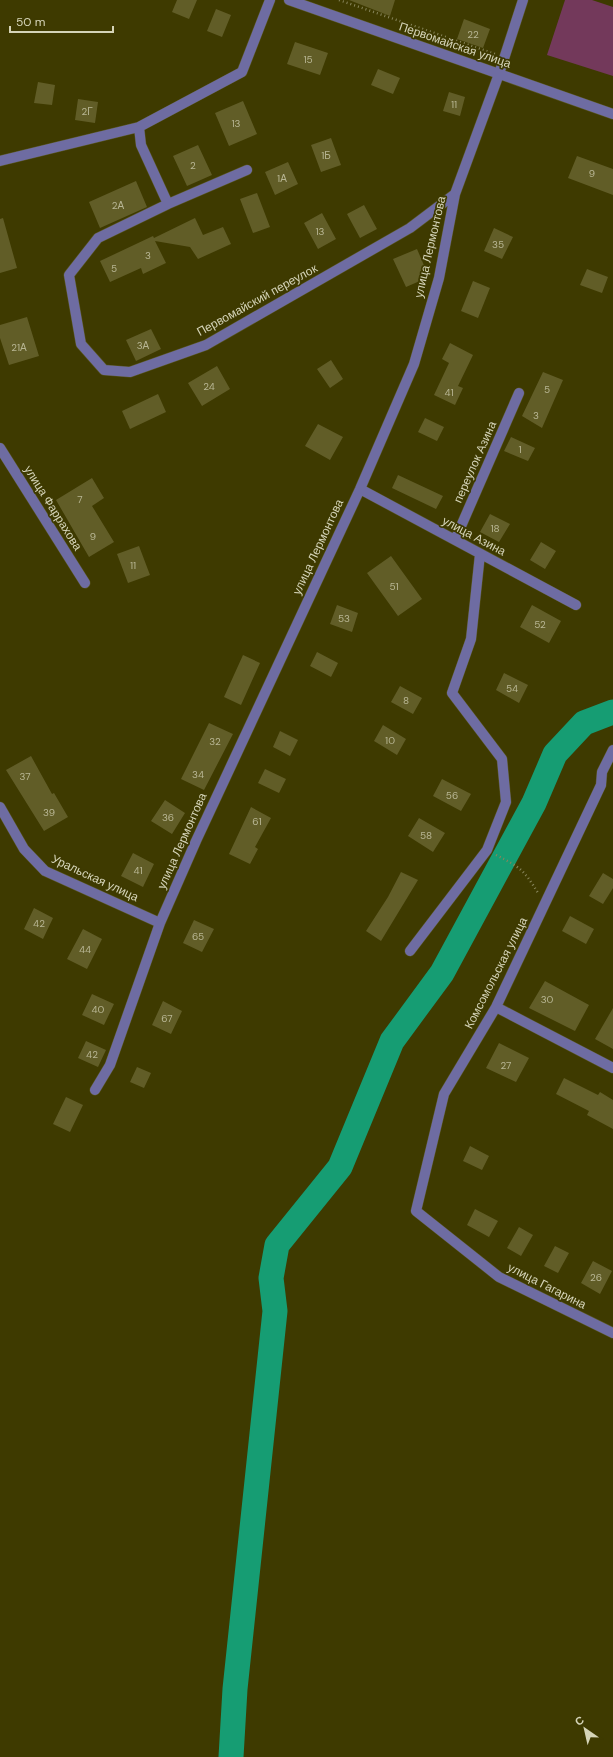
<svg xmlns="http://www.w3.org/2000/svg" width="613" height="1757" font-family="'DM Sans',sans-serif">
  <rect width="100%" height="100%" fill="#3e3a00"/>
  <!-- green -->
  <path fill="#73395b" d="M 565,0 L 592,0 L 613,7 L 613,76 L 547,55 Z"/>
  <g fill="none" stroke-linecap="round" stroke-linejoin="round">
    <!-- river -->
    <path stroke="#169d73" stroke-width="25" d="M 231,1757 L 235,1689 L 275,1311 L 271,1278 L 277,1245 L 340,1167 L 392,1041 L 442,973 L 534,803 L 555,754 L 584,723 L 613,712"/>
  </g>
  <!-- building -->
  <path fill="#615d27" d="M 177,0 L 197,0 L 189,19 L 172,12 Z
    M 349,0 L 395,0 L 390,16 Z
    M 216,9 L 231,15 L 222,37 L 207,31 Z
    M 464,19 L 490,29 L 483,48 L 457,39 Z
    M 295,42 L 328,53 L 320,75 L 287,64 Z
    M 378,69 L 400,78 L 393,94 L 371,85 Z
    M 38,82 L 55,85 L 52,105 L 34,103 Z
    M 449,92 L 465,97 L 460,116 L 443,111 Z
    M 78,99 L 98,102 L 95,123 L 75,120 Z
    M 243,101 L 257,134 L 229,146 L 215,113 Z
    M 331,138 L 341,165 L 321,172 L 311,145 Z
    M 198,145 L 212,175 L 187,186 L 173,156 Z
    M 577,156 L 613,169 L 613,195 L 568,178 Z
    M 288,162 L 298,184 L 275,195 L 265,172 Z
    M 136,181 L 147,207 L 100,228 L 89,202 Z
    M 257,193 L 270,227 L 253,233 L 240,199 Z
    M 364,205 L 377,229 L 360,238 L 347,214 Z
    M 322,213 L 336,239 L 318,249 L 304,223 Z
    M 3,218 L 17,268 L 0,273 L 0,219 Z
    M 195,218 L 203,235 L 223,227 L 231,244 L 198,259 L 190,247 L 155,241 L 166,263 L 143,274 L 141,268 L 110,282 L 100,261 L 153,236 L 154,238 Z
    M 494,228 L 513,237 L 502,259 L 484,251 Z
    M 417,249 L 429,277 L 406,287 L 393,259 Z
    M 587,269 L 608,277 L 602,293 L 580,285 Z
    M 473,281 L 490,288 L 478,318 L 461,311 Z
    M 27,317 L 39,356 L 9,365 L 0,338 L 0,325 Z
    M 151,329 L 161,349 L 136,361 L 126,340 Z
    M 450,343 L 473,355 L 458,386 L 463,388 L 455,405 L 434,395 L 449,363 L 442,359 Z
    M 331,360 L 343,379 L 330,388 L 317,369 Z
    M 217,366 L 230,389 L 202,406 L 188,383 Z
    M 543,372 L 563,380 L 542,428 L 522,416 Z
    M 158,394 L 166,412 L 130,429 L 122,411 Z
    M 425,418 L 444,427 L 437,441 L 418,432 Z
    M 318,424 L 343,437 L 330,460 L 305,446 Z
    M 511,437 L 535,448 L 528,461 L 504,451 Z
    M 398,475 L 443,496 L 436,509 L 392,488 Z
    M 92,478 L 104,498 L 92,506 L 114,542 L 89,557 L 56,500 Z
    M 490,514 L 510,524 L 499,542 L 480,532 Z
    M 541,542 L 556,551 L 545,569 L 530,560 Z
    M 139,546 L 150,575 L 128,583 L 117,554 Z
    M 391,556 L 422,599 L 398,616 L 367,573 Z
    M 337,605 L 358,613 L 352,632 L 330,624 Z
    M 532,605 L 561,621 L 549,643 L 520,627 Z
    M 317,652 L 338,663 L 331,677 L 310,666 Z
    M 243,655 L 260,663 L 241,705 L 224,697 Z
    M 504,673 L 528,685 L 519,703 L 496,690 Z
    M 400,686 L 422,698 L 413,714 L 391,702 Z
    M 209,723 L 233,734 L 204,790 L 181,779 Z
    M 383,725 L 406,739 L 397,755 L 374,741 Z
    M 280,731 L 298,740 L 290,756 L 273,747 Z
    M 31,756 L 52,794 L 54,793 L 68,817 L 44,831 L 6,770 Z
    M 265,769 L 286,779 L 279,793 L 258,783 Z
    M 442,779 L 471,794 L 461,811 L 433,796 Z
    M 165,800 L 185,813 L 172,834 L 151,821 Z
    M 251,807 L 271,818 L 255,847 L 258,849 L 250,864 L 229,854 Z
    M 419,818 L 445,833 L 433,852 L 408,836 Z
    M 133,853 L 154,864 L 143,887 L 121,876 Z
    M 401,872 L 418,880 L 381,941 L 366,931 L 388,897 Z
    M 603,873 L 613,879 L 613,888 L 603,904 L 589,896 Z
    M 34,908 L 53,918 L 43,939 L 24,929 Z
    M 570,916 L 594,929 L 586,944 L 562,931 Z
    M 194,920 L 214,929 L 202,952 L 183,943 Z
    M 83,929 L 102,939 L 87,969 L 67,959 Z
    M 545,981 L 589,1005 L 575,1031 L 529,1008 Z
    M 92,994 L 114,1004 L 104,1025 L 82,1015 Z
    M 163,1001 L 182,1011 L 171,1034 L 152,1025 Z
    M 613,1008 L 613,1049 L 595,1039 Z
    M 86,1041 L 106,1050 L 98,1067 L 78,1058 Z
    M 499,1043 L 529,1058 L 516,1082 L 486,1068 Z
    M 137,1067 L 151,1073 L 144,1088 L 130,1082 Z
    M 564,1078 L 598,1095 L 600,1092 L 613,1100 L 613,1129 L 587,1115 L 589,1111 L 556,1094 Z
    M 66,1097 L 83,1105 L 70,1132 L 53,1124 Z
    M 470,1146 L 489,1156 L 482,1170 L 463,1161 Z
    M 475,1209 L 498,1221 L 489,1237 L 467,1225 Z
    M 519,1227 L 533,1235 L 521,1256 L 507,1248 Z
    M 555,1246 L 569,1253 L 558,1273 L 544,1266 Z
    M 593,1261 L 612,1271 L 600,1294 L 581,1283 Z"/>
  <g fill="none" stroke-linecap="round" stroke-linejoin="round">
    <!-- minor casing -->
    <g stroke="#595621" stroke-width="11">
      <path id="minor" d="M 289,0 L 613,114
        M 139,127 L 141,145 L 168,204
        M 0,161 L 139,127 L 242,72 L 270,0
        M 247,170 L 168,204 L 98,238 L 69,275 L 81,344 L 104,370 L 130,372 L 206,345 L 410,228 L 455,194
        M 0,448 L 85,583
        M 360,489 L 576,605
        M 455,540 L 519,393
        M 613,750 L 602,772 L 601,785 L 496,1007 L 444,1094 L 416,1211 L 499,1277 L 613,1333
        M 0,807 L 24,849 L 45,871 L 160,923
        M 410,951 L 487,850 L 506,802 L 502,759 L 452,693 L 471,639 L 480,554
        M 496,1007 L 613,1068
        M 95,1090 L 110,1065 L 160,923 L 196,841 L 360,489 L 414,364 L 439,278 L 455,194 L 499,74 L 523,0"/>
    </g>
    <!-- path -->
    <path stroke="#88865b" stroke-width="2.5" stroke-dasharray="1 3" stroke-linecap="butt" d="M 339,0 L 495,54
      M 496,855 C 520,867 524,870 538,893"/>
    <!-- minor -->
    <use href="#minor" stroke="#6e6ca2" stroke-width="10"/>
  </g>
  <g text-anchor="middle" stroke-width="3.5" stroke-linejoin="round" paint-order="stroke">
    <!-- number labels -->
    <g font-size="10" fill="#b8b694">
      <text x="473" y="38">22</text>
      <text x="308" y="63">15</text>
      <text x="454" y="108">11</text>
      <text x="87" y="115">2Г</text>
      <text x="236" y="127">13</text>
      <text x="326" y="159">1Б</text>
      <text x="193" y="169">2</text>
      <text x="592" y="177">9</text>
      <text x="282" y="182">1А</text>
      <text x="118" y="209">2А</text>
      <text x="320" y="235">13</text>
      <text x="498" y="248">35</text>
      <text x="148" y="259">3</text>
      <text x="114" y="272">5</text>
      <text x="143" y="349">3А</text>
      <text x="19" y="351">21А</text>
      <text x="209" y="390">24</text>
      <text x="547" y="393">5</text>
      <text x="449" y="396">41</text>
      <text x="536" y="419">3</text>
      <text x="520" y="453">1</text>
      <text x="80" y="503">7</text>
      <text x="495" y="532">18</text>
      <text x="93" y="540">9</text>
      <text x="133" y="569">11</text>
      <text x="394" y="590">51</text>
      <text x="344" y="622">53</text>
      <text x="540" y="628">52</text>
      <text x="512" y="692">54</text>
      <text x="406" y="704">8</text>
      <text x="390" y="744">10</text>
      <text x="215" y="745">32</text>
      <text x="198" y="778">34</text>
      <text x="25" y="780">37</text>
      <text x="452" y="799">56</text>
      <text x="49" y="816">39</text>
      <text x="168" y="821">36</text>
      <text x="257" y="825">61</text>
      <text x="426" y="839">58</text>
      <text x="138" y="874">41</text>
      <text x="39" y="927">42</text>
      <text x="198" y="940">65</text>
      <text x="85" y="953">44</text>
      <text x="547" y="1003">30</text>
      <text x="98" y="1013">40</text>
      <text x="167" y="1022">67</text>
      <text x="92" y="1058">42</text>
      <text x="506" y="1069">27</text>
      <text x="596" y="1281">26</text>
    </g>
    <!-- street labels -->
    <g font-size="12" fill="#d5d4b8" stroke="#3e3a00">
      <text transform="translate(455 45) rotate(19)" y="4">Первомайская улица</text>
      <text transform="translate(430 247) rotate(-77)" y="4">улица Лермонтова</text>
      <text transform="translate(257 300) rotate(-29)" y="4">Первомайский переулок</text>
      <text transform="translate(475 462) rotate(-66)" y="4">переулок Азина</text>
      <text transform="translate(53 508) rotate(58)" y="4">улица Фаррахова</text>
      <text transform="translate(474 536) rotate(28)" y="4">улица Азина</text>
      <text transform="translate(318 547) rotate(-65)" y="4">улица Лермонтова</text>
      <text transform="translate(182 841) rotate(-66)" y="4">улица Лермонтова</text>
      <text transform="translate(95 878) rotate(25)" y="4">Уральская улица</text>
      <text transform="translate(496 973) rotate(-63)" y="4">Комсомольская улица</text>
      <text transform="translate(547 1286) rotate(27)" y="4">улица Гагарина</text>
    </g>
  </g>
  <!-- north arrow -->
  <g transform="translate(585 1729) rotate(326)" stroke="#3e3a00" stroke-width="3" paint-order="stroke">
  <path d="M0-3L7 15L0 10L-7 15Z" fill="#d5d4b8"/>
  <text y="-6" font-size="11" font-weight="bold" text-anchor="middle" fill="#d5d4b8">С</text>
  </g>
  <!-- scale -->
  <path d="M10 26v6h103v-6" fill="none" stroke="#d5d4b8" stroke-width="2"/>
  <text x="16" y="26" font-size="12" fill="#d5d4b8" stroke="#3e3a00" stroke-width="3" paint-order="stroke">50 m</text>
</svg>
